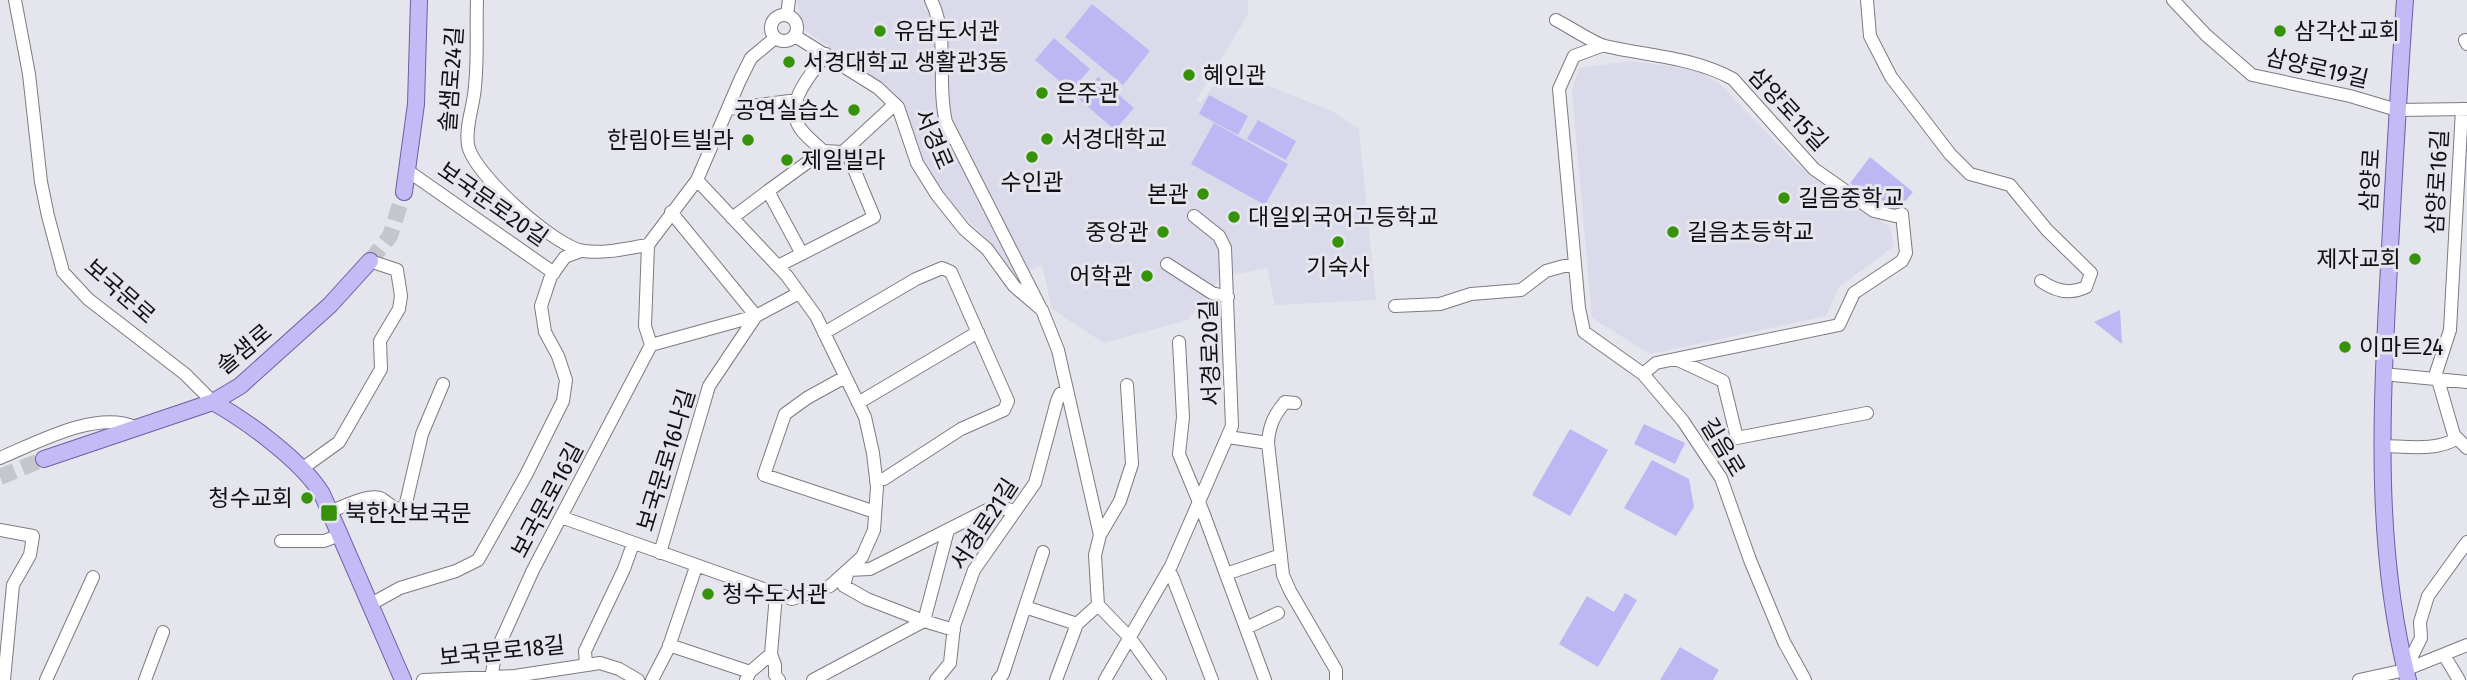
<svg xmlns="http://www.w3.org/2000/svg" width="2467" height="680" font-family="'Fira Sans Condensed','Noto Sans KR',sans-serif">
  <rect width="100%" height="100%" fill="#e5e5ed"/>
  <!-- built -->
  <path fill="#dbdaea" d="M 797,0 L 1248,0 L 1248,14 L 1196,101 L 1201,103 L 1225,69 L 1332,111 L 1359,129 L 1376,300 L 1275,305 L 1267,268 L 1221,277 L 1188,320 L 1104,343 L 1052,309 L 1042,265 L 1012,278 L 991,243 L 948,201 L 923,165 L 913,129 L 903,105 L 890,89 L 806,31 L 801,21 Z
    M 1630,61 L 1696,69 L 1720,84 L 1798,165 L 1890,227 L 1894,246 L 1839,287 L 1826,316 L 1650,354 L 1592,318 L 1572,91 L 1579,68 Z"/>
  <!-- green -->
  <path fill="#bdb7f4" d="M 1092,4 L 1150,51 L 1123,85 L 1065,37 Z
    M 1054,38 L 1090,69 L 1071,91 L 1035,60 Z
    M 1098,77 L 1134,108 L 1115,130 L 1079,99 Z
    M 1209,95 L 1248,116 L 1238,135 L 1199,114 Z
    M 1258,120 L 1296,141 L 1286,160 L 1247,139 Z
    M 1214,123 L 1288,164 L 1265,205 L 1191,164 Z
    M 1870,157 L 1913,192 L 1892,217 L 1850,183 Z
    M 2120,310 L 2122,344 L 2094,322 Z
    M 1644,424 L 1685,443 L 1675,464 L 1634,444 Z
    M 1570,429 L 1608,450 L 1570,516 L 1532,495 Z
    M 1652,460 L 1689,479 L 1694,507 L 1676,536 L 1624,508 Z
    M 1625,593 L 1637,600 L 1598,667 L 1559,644 L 1587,596 L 1614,612 Z
    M 1680,647 L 1719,670 L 1713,680 L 1660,680 Z"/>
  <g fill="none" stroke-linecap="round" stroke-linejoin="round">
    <!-- major-tunnel -->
    <path stroke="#c5c5cc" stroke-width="16" stroke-dasharray="16 8" stroke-linecap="butt" d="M 370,261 L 390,236 L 404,192
      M 0,477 L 44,459"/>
    <!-- minor casing -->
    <g stroke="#7b7b82" stroke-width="14">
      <path id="minor" d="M 15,0 L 29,74 L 41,182 L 48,216 L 63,272 L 88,299 L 185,374 L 213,402
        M 477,0 C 476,29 478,58 475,86 C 474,106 465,125 468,145 C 473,174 556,248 584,251 C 606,254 628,248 648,245
        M 931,0 C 950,38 936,81 946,122 L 1040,307
        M 1867,0 L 1870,36 L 1891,77 L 1950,154 L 1970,174 L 2010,185 L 2047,230 L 2091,273 L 2086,287 C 2070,295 2055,291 2041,281
        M 2173,0 L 2206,35 L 2252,75 L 2350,96 L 2397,110 L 2467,109
        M771 28a13 13 0 1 1 26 0a13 13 0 1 1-26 0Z
        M 787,15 L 789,0
        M 1556,20 C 1568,26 1595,44 1605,46 C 1648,56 1693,57 1733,79 L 1814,169 L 1874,211 L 1895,216 L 1902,214 L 1906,253 L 1902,261 L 1854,293 L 1839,325 L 1656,363 L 1643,374
        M 795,36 L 878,88 L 898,107 L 917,163 L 937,195 L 964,229 L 987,249 L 1014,286 L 1042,310 L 1058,350 L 1100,535 L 1095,555 L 1098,605 L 1130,638 L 1160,680
        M 2465,40 L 2467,44
        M 1601,46 L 1574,56 L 1559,89 L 1579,308 L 1584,332 L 1643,374 L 1683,421 L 1721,478 L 1750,560 L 1784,642 L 1805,680
        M 728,109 L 797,100
        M 2462,109 L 2450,330 L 2436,373 L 2454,435 L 2467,448
        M 823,151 C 816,144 805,136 800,128 C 783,103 812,73 826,54
        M 843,152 L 895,104
        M 408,171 L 554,273
        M 732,218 L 768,191
        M 1167,264 L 1212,293 L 1228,297
        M 778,266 L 874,217 L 849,157 L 843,152 L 823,151 L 768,191 L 802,254
        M 1395,306 L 1440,304 L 1471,294 L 1521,290 L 1546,271 L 1564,266 L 1575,266
        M 824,333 L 916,279 L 942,268 L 951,272 L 1008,401 L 1004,410 L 961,429 L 884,479 L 876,481
        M 1179,342 L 1183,417 L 1179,454 L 1203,512 L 1265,680
        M 651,345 L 645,326 L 648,245 L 697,180 L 740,80 L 751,58 L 775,38
        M 1676,359 L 1723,381 L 1737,438 L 1867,413
        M 2383,374 L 2467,382
        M 845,377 L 807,398 L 785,414 L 764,475 L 875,512
        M 858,403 L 978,332
        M 1228,437 L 1268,443 L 1283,575 L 1290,591 L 1336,670 L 1336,680
        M 1268,443 C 1269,426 1274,415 1285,402 L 1295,403
        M 2381,446 C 2404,446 2437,452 2457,438
        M 0,458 C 38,442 96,410 135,427
        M 303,468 L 339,442 L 381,369 L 380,341 L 399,309 L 401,296 L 397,270 L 370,261
        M 330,512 C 341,507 372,492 382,499 C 390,504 391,508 401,510 L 406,503 L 422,434 L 443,384
        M 561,517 L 792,599 L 830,586 L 862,557 L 874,530 L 877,487 L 873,453 L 865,417 L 816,316 L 787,276 L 697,180
        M 0,530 L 33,536 L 30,555 L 13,585 L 4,680
        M 948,530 L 924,621 L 867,599 L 844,586 L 848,570 L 870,569 L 989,509 L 1008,509 L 1015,511
        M 1100,535 L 1120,501 L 1132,464 L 1127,385
        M 281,541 L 324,541 L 340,535
        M 660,553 L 709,386 L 756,316 L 671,212
        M 1168,571 L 1172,576 L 1212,680
        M 1226,574 L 1281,555
        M 371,604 L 400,588 L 456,571 L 478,560 L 486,546 L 526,475 L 563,401 L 566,380 L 558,356 L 545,332 L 541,306 L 551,276 L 565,257 L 581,251
        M 1025,607 L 1077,624
        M 1246,628 L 1278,613
        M 669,645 L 750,672
        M 771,654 L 775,665 L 775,675 L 779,680
        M 2444,655 L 2459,680
        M 586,664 L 585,651 L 624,569 L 633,544
        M 2405,670 L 2421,638 L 2420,622 L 2428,596 L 2467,542
        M 46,680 L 93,577
        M 145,680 L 163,632
        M 423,680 L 515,676 L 600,663 L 619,669 L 638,680
        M 491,680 L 495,654 L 533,570 L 651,345 L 756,316 L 799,293
        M 652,680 L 668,649 L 696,567
        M 746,680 L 750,672 L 771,654 L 776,595
        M 813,680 L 924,621 L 954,630
        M 936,680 L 950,663 L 954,626 L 974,570 L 1035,483 L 1057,401 L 1060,394 L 1067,391
        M 998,680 L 1003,674 L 1043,552
        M 1056,680 L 1077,624 L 1098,605
        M 1105,680 L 1171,566 L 1232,426 L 1225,248 L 1219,236 L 1194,216
        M 2359,680 L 2405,670 L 2467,645"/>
    </g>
    <!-- major casing -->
    <g stroke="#6b61a3" stroke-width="18">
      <path id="major" d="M 2405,0 C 2398,95 2393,190 2388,285 C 2381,418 2375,550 2408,680
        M 404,192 L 416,104 L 419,0
        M 213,402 C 247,421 302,461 322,494 L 403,680
        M 44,459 L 213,402 L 240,386 L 330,305 L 370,261"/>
    </g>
    <!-- minor -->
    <use href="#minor" stroke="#fff" stroke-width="12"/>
    <!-- major -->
    <use href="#major" stroke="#c3baf6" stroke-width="16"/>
  </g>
  <!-- markers -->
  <g fill="#359209" stroke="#e5e5ed" stroke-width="2.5">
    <circle cx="880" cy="31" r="7"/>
    <circle cx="2280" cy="31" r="7"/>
    <circle cx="789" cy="62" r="7"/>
    <circle cx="1189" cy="75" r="7"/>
    <circle cx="1042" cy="93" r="7"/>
    <circle cx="854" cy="110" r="7"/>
    <circle cx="1047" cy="139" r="7"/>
    <circle cx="748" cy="140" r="7"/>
    <circle cx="1032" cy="157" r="7"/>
    <circle cx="787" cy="160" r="7"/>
    <circle cx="1203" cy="194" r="7"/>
    <circle cx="1784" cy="198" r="7"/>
    <circle cx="1234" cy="217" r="7"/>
    <circle cx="1163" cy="232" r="7"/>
    <circle cx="1673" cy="232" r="7"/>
    <circle cx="1338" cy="242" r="7"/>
    <circle cx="2415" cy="259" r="7"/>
    <circle cx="1147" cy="276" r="7"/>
    <circle cx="2345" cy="347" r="7"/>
    <circle cx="307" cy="498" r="7"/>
    <rect x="320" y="504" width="18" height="18" rx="3.5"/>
    <circle cx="708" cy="594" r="7"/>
  </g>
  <g text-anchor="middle" stroke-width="6" stroke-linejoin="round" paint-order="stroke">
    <!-- poi labels -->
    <g font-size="23" fill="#111113" stroke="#e5e5ed" text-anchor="start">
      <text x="894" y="39">유담도서관</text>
      <text x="2294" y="39">삼각산교회</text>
      <text x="803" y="70">서경대학교 생활관3동</text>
      <text x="1203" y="83">혜인관</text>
      <text x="1056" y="101">은주관</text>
      <text x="840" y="118" text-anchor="end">공연실습소</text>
      <text x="1061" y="147">서경대학교</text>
      <text x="734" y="148" text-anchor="end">한림아트빌라</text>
      <text x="801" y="168">제일빌라</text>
      <text x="1032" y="190" text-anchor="middle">수인관</text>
      <text x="1189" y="202" text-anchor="end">본관</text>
      <text x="1798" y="206">길음중학교</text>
      <text x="1248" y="225">대일외국어고등학교</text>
      <text x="1149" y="240" text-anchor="end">중앙관</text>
      <text x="1687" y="240">길음초등학교</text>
      <text x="2401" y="267" text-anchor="end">제자교회</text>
      <text x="1338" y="275" text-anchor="middle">기숙사</text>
      <text x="1133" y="284" text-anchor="end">어학관</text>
      <text x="2359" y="355">이마트24</text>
      <text x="293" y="506" text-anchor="end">청수교회</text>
      <text x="345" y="521">북한산보국문</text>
      <text x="722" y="602">청수도서관</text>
    </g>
    <!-- street labels -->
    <g font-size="23" fill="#111113" stroke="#e5e5ed">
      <text transform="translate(2317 68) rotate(13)" y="8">삼양로19길</text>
      <text transform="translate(451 79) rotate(-86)" y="8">솔샘로24길</text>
      <text transform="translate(1788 109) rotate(47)" y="8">삼양로15길</text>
      <text transform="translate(934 139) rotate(67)" y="8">서경로</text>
      <text transform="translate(2370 180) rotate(-87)" y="8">삼양로</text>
      <text transform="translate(2437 182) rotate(-87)" y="8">삼양로16길</text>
      <text transform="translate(493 204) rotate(35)" y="8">보국문로20길</text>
      <text transform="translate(120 291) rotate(41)" y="8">보국문로</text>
      <text transform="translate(244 349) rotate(-40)" y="8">솔샘로</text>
      <text transform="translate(1210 353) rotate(-92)" y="8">서경로20길</text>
      <text transform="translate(1723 447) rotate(59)" y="8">길음로</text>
      <text transform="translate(666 460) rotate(-73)" y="8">보국문로16나길</text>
      <text transform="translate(547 500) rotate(-62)" y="8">보국문로16길</text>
      <text transform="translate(984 524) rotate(-57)" y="8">서경로21길</text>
      <text transform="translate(502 651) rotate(-6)" y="8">보국문로18길</text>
    </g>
  </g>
</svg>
